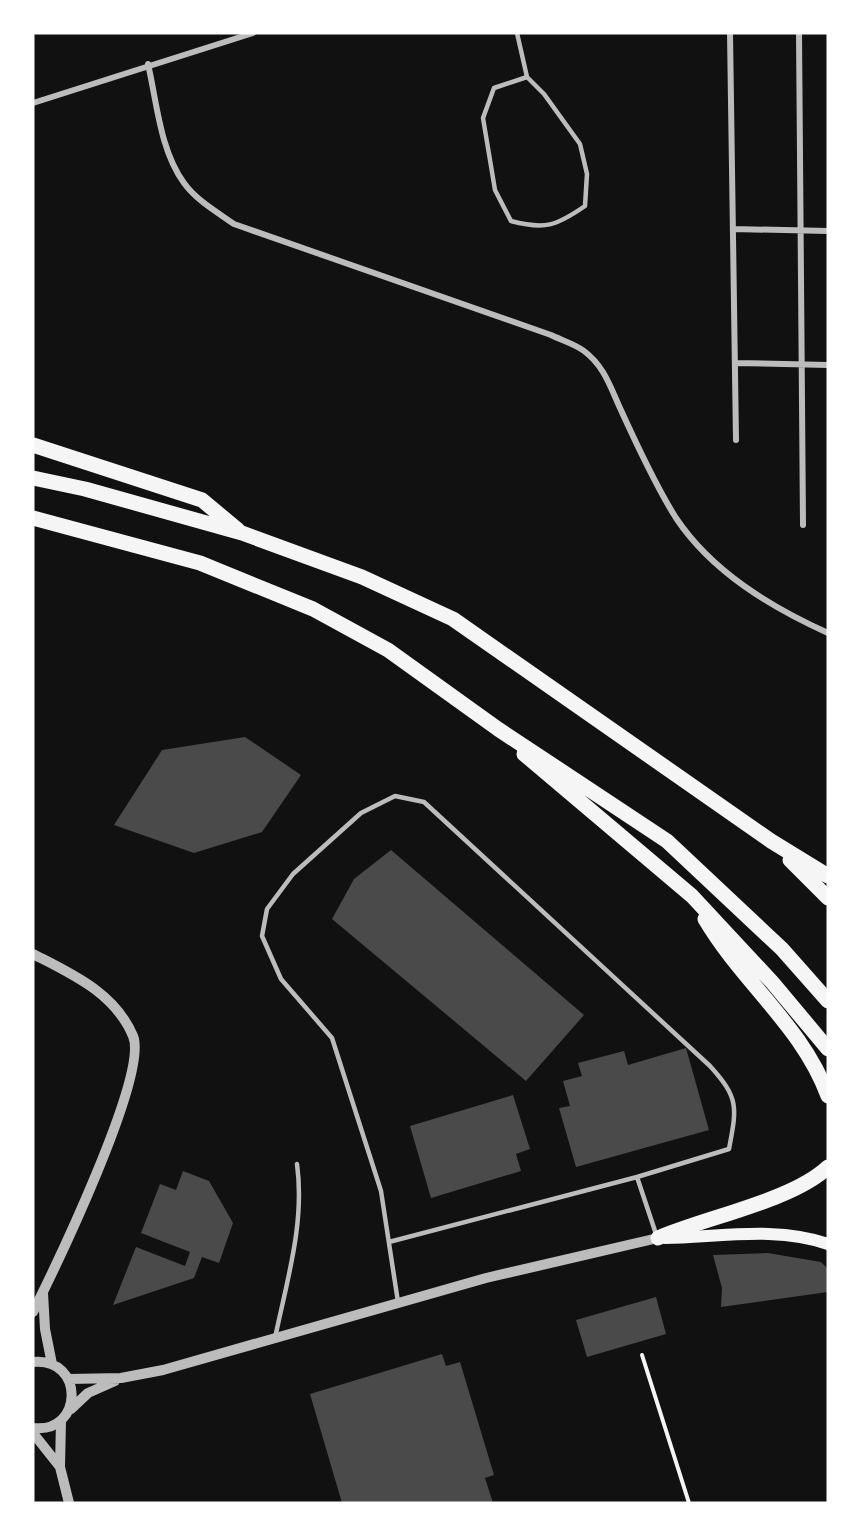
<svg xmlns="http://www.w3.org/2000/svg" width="861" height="1536" font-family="'Fira Sans Condensed',sans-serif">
  <rect width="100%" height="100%" fill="#111"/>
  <!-- building -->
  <path fill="#4a4a4a" d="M 245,737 L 301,775 L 262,832 L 194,853 L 114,825 L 162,750 Z
    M 391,850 L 584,1015 L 526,1081 L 332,919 L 354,879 Z
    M 686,1048 L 709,1130 L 576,1167 L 559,1108 L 570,1106 L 563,1081 L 582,1076 L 578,1063 L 624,1051 L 628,1065 Z
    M 513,1095 L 530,1149 L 516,1154 L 521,1171 L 431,1198 L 410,1126 Z
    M 183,1171 L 209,1181 L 233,1223 L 219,1263 L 202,1257 L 194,1278 L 113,1305 L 136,1247 L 185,1266 L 190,1252 L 141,1233 L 160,1184 L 176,1190 Z
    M 768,1253 L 821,1262 L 828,1269 L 828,1292 L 721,1307 L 722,1288 L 713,1255 Z
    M 656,1297 L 666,1334 L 587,1357 L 576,1320 Z
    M 442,1354 L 446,1366 L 460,1362 L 494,1475 L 485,1478 L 493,1503 L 342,1503 L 310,1394 Z"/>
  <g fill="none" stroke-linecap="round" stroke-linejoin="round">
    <!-- path -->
    <path stroke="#f5f5f5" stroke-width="4" d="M 642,1355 L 689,1503"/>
    <!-- service -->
    <path stroke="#bcbcbc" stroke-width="4.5" d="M 517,33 L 527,77 L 544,94 L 580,144 L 587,174 L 585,206 C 556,226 545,230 511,221 L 495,190 L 483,118 L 494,88 L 527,77
      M 637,1177 L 656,1234
      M 389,1242 L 637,1177 L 729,1149 C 737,1107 739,1098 710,1066 L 424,802 L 395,796 L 361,813 L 293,874 L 267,909 L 262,936 L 281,979 L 332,1038 L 381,1191 L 398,1302
      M 275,1338 C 287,1280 305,1223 297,1164"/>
    <!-- minor -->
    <path stroke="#bcbcbc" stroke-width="6" d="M 730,33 L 736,440
      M 799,33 L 803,525
      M 148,64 C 157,103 160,150 184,183 C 196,200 217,212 234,224 L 551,335 C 561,340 575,344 584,351 C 604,366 610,386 620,408 C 635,441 657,488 676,518 C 712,572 771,607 828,633
      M 33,103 L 253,33
      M 733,229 L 828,231
      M 735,363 L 828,365"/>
    <!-- tertiary -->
    <path stroke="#bcbcbc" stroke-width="10" d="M 33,954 C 72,974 115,993 133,1036 C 149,1074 55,1268 33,1312
      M 43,1293 L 45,1329 L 52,1364
      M 33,1362 C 85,1357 84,1434 33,1428
      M 69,1379 L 121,1378 L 163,1370 L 486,1278 L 658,1238
      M 71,1409 L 88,1393 L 115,1381
      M 61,1421 L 60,1467 L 69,1503
      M 33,1433 L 60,1467"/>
    <!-- secondary -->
    <path stroke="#f5f5f5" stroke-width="12" d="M 665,1238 C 719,1237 777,1226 828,1244"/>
    <!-- primary -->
    <path stroke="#f5f5f5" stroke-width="15" d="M 33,445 L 202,500 L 238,530
      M 33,478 L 85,489 L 242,533 L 362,577 L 453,619 L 771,841 L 828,876
      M 33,518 L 200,563 L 313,609 L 388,650 L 498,729 L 667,841 L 782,949 L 828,1001
      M 524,754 L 692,896 L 772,982 L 828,1049
      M 790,860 L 828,898
      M 705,919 C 742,982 803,1027 828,1096
      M 658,1238 C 706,1217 792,1201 828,1167"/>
  </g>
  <!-- border -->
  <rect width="861" height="1536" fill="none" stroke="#ffffff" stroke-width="69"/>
</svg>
